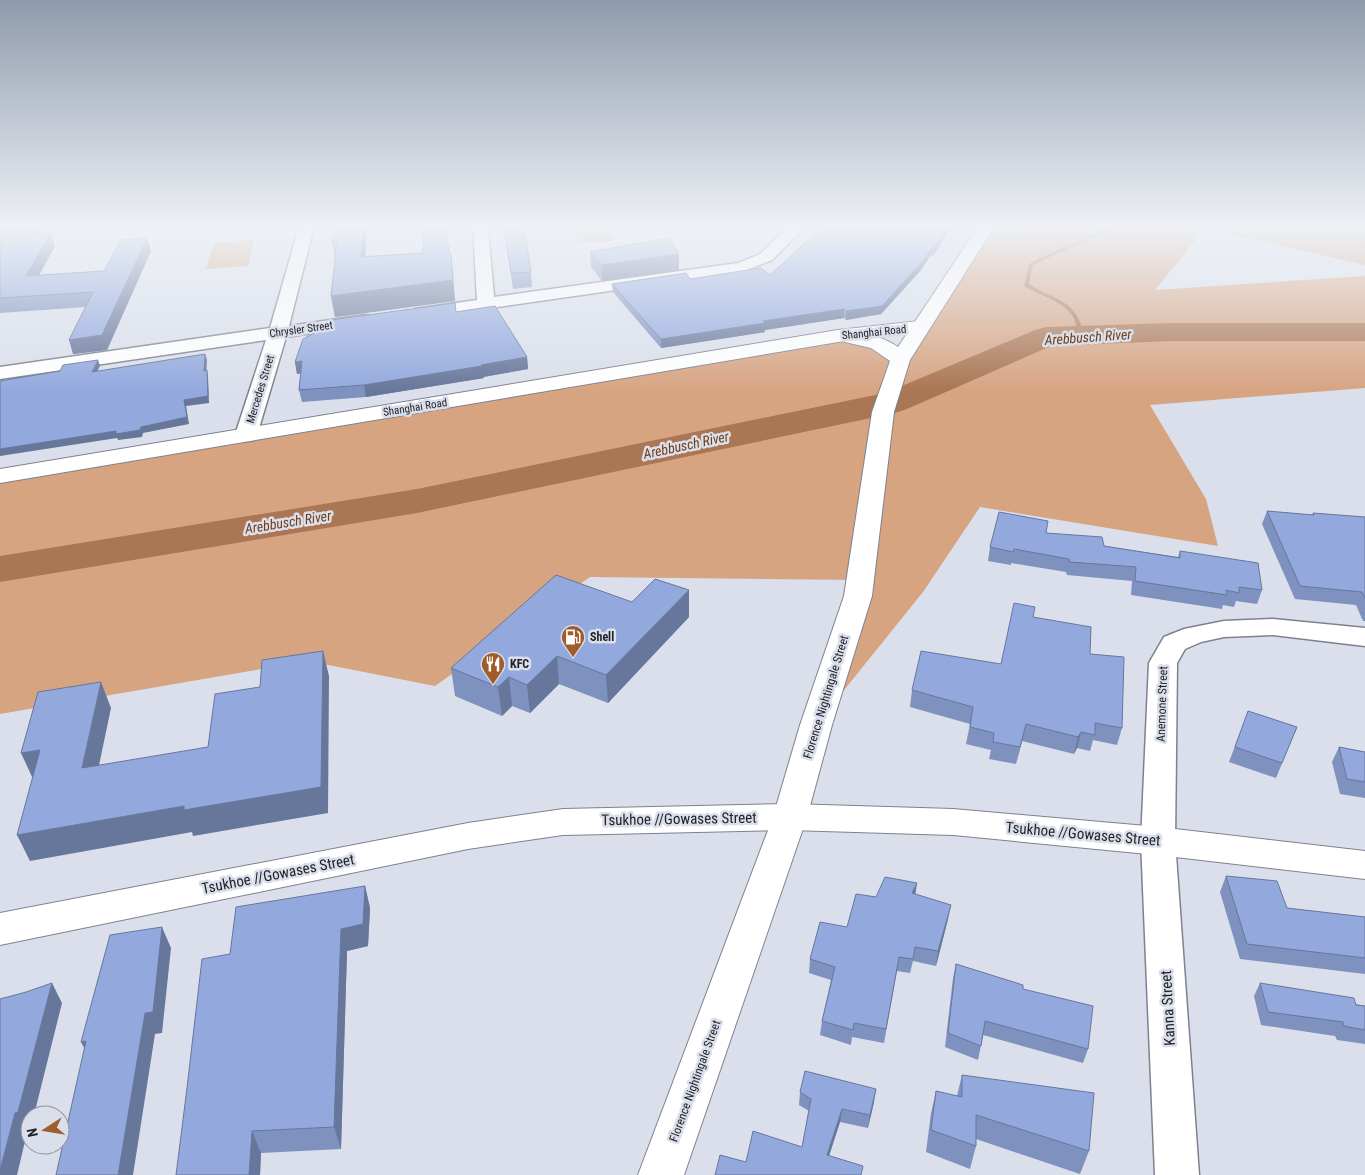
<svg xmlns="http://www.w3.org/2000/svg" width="1365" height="1175" font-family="'Roboto Condensed',sans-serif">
  <rect width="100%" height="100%" fill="#dadfeb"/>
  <!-- green -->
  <path fill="#d7a482" d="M 0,227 L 142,227 L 14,235 L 0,232 Z
    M 986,227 L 1206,227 L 1155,290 L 1365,276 L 1365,388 L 1150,405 L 1206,499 L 1218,546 L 980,507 L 923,592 L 816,725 L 861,580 L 590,577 L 435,686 L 308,661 L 0,714 L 0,476 L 852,338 L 894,352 L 924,322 Z
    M 1229,227 L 1365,227 L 1365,265 L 1221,232 Z
    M 608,228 L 613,241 L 579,243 L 575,230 Z
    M 254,240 L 248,266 L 206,269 L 214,243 Z"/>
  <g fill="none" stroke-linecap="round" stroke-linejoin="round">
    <!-- stream -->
    <path fill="#aa7653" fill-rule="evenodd" d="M 1110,227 L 1115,227 L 1033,265 L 1029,284 C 1058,303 1074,297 1085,336 L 1080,337 C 1077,330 1076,321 1072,315 C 1061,300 1039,295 1024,286 L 1029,264 L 1040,258 Z"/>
    <!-- river -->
    <path fill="#aa7653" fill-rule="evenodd" d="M 1171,323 L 1365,323 L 1365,341 L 1171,341 L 1051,346 L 907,409 L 895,413 L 417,513 L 0,582 L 0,556 L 417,489 L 885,393 L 1035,330 L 1046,327 Z"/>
    <!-- minor casing -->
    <g stroke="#7d828d" stroke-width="3">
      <path id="minor" d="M 299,227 L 314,227 L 289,326 L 365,315 L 371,316 L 374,320 L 371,324 L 365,325 L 286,337 L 257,435 L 254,440 L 246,441 L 238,440 L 235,435 L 266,340 L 0,379 L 0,367 L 270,328 Z
        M 473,227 L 488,227 L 494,297 L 738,263 L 760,254 L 788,227 L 805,227 L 772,260 L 742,272 L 421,318 L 415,317 L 412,313 L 415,309 L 477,300 Z
        M 1273,619 L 1365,628 L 1365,646 L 1273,635 L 1224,637 L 1201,642 L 1185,649 L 1177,663 L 1175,841 L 1199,1175 L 1155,1175 L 1141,841 L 1149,663 L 1164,637 L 1184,629 L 1224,621 Z"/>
    </g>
    <!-- tertiary casing -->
    <g stroke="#7d828d" stroke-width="2">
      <path id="tertiary" d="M 919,321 L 926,323 L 929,327 L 926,331 L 838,342 L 0,483 L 0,469 L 838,330 Z
        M 790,804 L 953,809 L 1158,827 L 1365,851 L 1365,879 L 1158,855 L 953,835 L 790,830 L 563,835 L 468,849 L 0,945 L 0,913 L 468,823 L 563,809 Z"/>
    </g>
    <!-- secondary casing -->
    <g stroke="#7d828d" stroke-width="2">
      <path id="secondary" d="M 978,227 L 994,227 L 910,360 L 894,412 L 872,596 L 832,725 L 807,817 L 684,1175 L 638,1175 L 773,817 L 800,725 L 844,596 L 872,412 L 890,361 L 871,348 L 845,342 L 842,338 L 845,334 C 862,330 885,338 898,347 Z"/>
    </g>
    <!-- minor -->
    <use href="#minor" fill="#fff" fill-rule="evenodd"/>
    <!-- tertiary -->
    <use href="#tertiary" fill="#fff" fill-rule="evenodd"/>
    <!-- secondary -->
    <use href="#secondary" fill="#fff" fill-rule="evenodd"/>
  </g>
  <!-- wall -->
  <path fill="#7e91bf" d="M 335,227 L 367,227 L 365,256 L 423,253 L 423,227 L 451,227 L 446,227 L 449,254 L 451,254 L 455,301 L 335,317 L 331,296 L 335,259 L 332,242 Z
    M 504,227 L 524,227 L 531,272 L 532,287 L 513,289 Z
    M 822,227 L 951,227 L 933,256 L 930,256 L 921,270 L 881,314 L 846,320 L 844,318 L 765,330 L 765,332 L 661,348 L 613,292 L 612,284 L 770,275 L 812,237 Z
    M 36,229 L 37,234 L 55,246 L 39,275 L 104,271 L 147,238 L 151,251 L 107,350 L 73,354 L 86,307 L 0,313 L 0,232 Z
    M 590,252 L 679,270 L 602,281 L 591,267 Z
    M 456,312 L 527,357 L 528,369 L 483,377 L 484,378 L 366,397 L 302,402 L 299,390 L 301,373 L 297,374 L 295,362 Z
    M 1267,511 L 1312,515 L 1313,513 L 1365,517 L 1365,621 L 1363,621 L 1356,605 L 1295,599 L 1262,524 Z
    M 1046,533 L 1104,546 L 1178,557 L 1180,551 L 1262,590 L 1257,604 L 1236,601 L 1234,607 L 1223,605 L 1222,609 L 1131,595 L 1132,581 L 1067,575 L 1066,572 L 1011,563 L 1011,565 L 988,561 L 990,547 Z
    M 632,602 L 689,617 L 608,703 L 559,684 L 530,713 L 512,706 L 502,716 L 455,696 L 451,668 Z
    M 1033,617 L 1090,654 L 1122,728 L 1117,745 L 1093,740 L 1090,751 L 1077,748 L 1074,754 L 1022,741 L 1016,764 L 989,759 L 991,750 L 966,744 L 970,724 L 910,707 L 912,690 L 1001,664 Z
    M 1248,711 L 1297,727 L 1276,778 L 1229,762 Z
    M 1339,747 L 1365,752 L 1365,798 L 1340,794 L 1332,762 Z
    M 1226,876 L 1287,908 L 1365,917 L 1365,974 L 1240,959 L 1220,892 Z
    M 365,886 L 370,908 L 368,946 L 347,951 L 341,1149 L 261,1153 L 260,1175 L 176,1175 L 230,954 Z
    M 916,894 L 948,919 L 936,966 L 913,961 L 910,973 L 897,971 L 884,1043 L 852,1037 L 851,1045 L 820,1035 L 822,1021 L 831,980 L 809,973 L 810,959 L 847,927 L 876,897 Z
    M 956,964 L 1023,989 L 1088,1049 L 1083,1063 L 983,1035 L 978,1060 L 945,1047 L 953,978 Z
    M 1260,983 L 1365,1006 L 1365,1044 L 1337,1040 L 1335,1036 L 1261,1025 L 1254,996 Z
    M 962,1075 L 1089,1151 L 1080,1174 L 976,1139 L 976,1146 L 970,1169 L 926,1152 L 931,1113 L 936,1091 L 957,1096 Z
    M 800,1092 L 874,1102 L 868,1128 L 840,1122 L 829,1156 L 715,1175 L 746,1162 L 802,1147 L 809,1111 L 799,1105 Z"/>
  <!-- shaded-wall -->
  <path fill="#67769b" d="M 363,227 L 367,227 L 364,277 L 361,257 Z
    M 947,227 L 951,227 L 933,256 L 934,248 Z
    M 36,229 L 40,242 L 32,234 Z
    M 51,233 L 55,246 L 31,290 L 26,276 Z
    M 147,238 L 151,251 L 107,350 L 73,354 L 69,340 Z
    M 932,248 L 930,256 L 921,270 L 881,314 L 846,320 L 846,311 Z
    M 451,254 L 455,301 L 335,317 L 331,296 Z
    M 679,254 L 679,270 L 602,281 L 602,265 Z
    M 844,309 L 844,318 L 765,330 L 765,332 L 661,348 L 661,339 L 763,321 Z
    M 205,354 L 207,360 L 206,377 L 204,371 Z
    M 527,357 L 528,369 L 483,377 L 484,378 L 366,397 L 364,385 Z
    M 98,360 L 100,366 L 94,378 L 92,372 Z
    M 302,361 L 304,373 L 297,374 L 295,362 Z
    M 207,370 L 208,377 L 209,403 L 186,406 L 189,424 L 143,433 L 142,437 L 118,440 L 117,438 L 0,456 L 0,449 L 141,427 L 184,400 Z
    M 689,590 L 689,617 L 608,703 L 606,675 Z
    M 323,651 L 329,676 L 328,813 L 193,836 L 192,832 L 30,861 L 17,835 L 184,806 Z
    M 557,656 L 559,684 L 530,713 L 527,685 Z
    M 509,677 L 512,706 L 502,716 L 498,687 Z
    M 101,682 L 111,708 L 93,794 L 82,768 Z
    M 1026,724 L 1022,741 L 1016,764 L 1020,747 Z
    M 1081,732 L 1077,748 L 1074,754 L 1078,737 Z
    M 40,750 L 33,779 L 21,753 Z
    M 917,883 L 915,897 L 912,893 Z
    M 365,886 L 370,908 L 368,946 L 347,951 L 341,1149 L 334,1127 L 341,929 Z
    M 951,905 L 948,919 L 936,966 L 938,951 Z
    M 162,927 L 171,948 L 162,1033 L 155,1034 L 133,1175 L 118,1175 L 145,1013 Z
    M 52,983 L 62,1003 L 34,1115 L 30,1115 L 30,1132 L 27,1133 L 17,1175 L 0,1175 L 0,1170 L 15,1113 Z
    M 86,1041 L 92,1063 L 81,1042 Z
    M 876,1089 L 874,1102 L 868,1128 L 870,1115 Z
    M 842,1109 L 840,1122 L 825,1168 L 827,1155 Z
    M 252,1131 L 261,1153 L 260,1175 L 249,1175 Z"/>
  <!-- building -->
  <path fill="#93a9de" stroke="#67769b" d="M 335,227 L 363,227 L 361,257 L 423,253 L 423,227 L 446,227 L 449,254 L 451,254 L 453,280 L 331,296 L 337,242 L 332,242 Z
    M 504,227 L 524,227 L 531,272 L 511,273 Z
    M 822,227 L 947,227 L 934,248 L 932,248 L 922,262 L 882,306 L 846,311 L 844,309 L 763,321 L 765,323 L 661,339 L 612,284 L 686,273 L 690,279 L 761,268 L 770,275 L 812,237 Z
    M 36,229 L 32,234 L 51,233 L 26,276 L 104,271 L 121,240 L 147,238 L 102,335 L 69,340 L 93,292 L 0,298 L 0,232 Z
    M 669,238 L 679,254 L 602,265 L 590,252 Z
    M 455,303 L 456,312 L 495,306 L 527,357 L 481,365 L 482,366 L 364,385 L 299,390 L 302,361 L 295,362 L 303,339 L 331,324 L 331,320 Z
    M 205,354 L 204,371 L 207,370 L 208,396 L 184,400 L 187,417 L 141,427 L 140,430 L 116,434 L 116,431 L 0,449 L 0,381 L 60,371 L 63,365 L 98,360 L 92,372 Z
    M 1267,511 L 1314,515 L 1313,513 L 1365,517 L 1365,598 L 1362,592 L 1300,586 Z
    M 999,512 L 1048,521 L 1046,533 L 1102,537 L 1104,546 L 1180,558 L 1180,551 L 1258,563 L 1262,590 L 1239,587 L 1239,593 L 1226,590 L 1227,595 L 1135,581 L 1136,567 L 1070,562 L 1069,559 L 1014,549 L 1013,552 L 990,547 Z
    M 556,575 L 632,602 L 655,579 L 689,590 L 606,675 L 557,656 L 527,685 L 509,677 L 498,687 L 451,668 Z
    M 1014,603 L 1035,607 L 1033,617 L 1091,627 L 1090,654 L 1124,657 L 1122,728 L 1095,723 L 1095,735 L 1081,732 L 1078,737 L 1026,724 L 1020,747 L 993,742 L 994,733 L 970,727 L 973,707 L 912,690 L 921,651 L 1001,664 Z
    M 323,651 L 321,787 L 184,810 L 184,806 L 17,835 L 40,750 L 21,753 L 38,692 L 101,682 L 82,768 L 208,747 L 215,694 L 260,687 L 262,660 Z
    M 1248,711 L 1297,727 L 1282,763 L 1235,747 Z
    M 1339,747 L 1365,752 L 1365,782 L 1347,779 Z
    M 1226,876 L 1277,881 L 1287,908 L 1365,917 L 1365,958 L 1247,944 Z
    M 885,877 L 917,883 L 912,893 L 951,905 L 938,951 L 915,947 L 913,959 L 899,957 L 886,1029 L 854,1023 L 853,1030 L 822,1021 L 835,967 L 810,959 L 820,922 L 847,927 L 856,894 L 876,897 Z
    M 365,886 L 363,924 L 341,929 L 334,1127 L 252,1131 L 249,1175 L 176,1175 L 187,1088 L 202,959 L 230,954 L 236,907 Z
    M 162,927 L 153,1012 L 145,1013 L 118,1175 L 56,1175 L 86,1041 L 81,1042 L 110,935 Z
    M 956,964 L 1023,985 L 1023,989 L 1093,1006 L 1088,1049 L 985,1021 L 981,1046 L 948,1033 Z
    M 52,983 L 18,1112 L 15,1113 L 0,1170 L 0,999 L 26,992 Z
    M 1260,983 L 1354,998 L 1356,1005 L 1365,1006 L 1365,1030 L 1344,1026 L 1343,1022 L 1268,1012 Z
    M 805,1071 L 876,1089 L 870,1115 L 842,1109 L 827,1155 L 863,1166 L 861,1175 L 715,1175 L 720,1155 L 746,1162 L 753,1131 L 802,1147 L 811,1099 L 800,1092 Z
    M 962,1075 L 1094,1093 L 1089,1151 L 976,1115 L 976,1146 L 931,1130 L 936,1091 L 962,1097 Z"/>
  <!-- sky -->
  <linearGradient id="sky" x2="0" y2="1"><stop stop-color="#8f9bac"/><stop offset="0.58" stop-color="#eef1f6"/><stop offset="1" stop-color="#eef1f6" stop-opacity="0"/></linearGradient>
  <rect width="1365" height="391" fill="url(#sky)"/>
  <!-- icons -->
  <defs>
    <g id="fuel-pin" transform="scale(1.25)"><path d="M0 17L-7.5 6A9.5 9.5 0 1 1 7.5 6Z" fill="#a05d2b" stroke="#dadfeb"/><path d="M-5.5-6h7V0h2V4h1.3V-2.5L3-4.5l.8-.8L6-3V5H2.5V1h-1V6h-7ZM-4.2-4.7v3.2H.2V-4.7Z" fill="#fff"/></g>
    <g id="restaurant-pin" transform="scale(1.25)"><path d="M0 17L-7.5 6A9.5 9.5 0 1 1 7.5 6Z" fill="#a05d2b" stroke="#dadfeb"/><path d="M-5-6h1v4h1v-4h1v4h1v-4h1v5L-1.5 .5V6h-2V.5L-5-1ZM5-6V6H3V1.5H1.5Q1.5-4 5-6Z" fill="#fff"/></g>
  </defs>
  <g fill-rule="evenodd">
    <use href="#fuel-pin" x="573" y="637"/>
    <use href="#restaurant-pin" x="493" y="664"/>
  </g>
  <g text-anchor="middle" stroke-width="5" stroke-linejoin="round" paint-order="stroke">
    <!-- far-street labels -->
    <g font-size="11" fill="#1e2024" stroke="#dadfeb">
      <text transform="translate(301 329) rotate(-8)" y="4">Chrysler Street</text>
      <text transform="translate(874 332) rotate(-6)" y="4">Shanghai Road</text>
      <text transform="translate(260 389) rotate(-73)" y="4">Mercedes Street</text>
      <text transform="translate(415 407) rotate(-9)" y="4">Shanghai Road</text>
    </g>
    <!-- poi labels -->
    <g font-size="12" font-weight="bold" fill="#1e2024" stroke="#dadfeb" text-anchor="start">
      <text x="590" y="641">Shell</text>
      <text x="510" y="668">KFC</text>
    </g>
    <!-- street labels -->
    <g font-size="12" fill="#1e2024" stroke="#dadfeb">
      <text transform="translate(826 697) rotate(-73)" y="4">Florence Nightingale Street</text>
      <text transform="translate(1162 704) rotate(-88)" y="4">Anemone Street</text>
      <text transform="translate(695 1081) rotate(-70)" y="4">Florence Nightingale Street</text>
    </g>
    <!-- water labels -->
    <g font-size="14" font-style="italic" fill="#713d15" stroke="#dadfeb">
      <text transform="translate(1088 337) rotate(-4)" y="5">Arebbusch River</text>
      <text transform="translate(686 445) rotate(-12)" y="5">Arebbusch River</text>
      <text transform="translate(288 522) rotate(-9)" y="5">Arebbusch River</text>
    </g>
    <!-- near-street labels -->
    <g font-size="15" fill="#1e2024" stroke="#dadfeb">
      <text transform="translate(679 819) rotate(-1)" y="5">Tsukhoe //Gowases Street</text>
      <text transform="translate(1083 834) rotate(5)" y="5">Tsukhoe //Gowases Street</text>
      <text transform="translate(278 874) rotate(-11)" y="5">Tsukhoe //Gowases Street</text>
      <text transform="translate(1168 1008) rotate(-93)" y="5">Kanna Street</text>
    </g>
  </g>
  <!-- north arrow -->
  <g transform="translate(45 1130) rotate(258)"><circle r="24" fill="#dadfeb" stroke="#8f939b"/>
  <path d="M0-4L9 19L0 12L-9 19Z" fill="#a05d2b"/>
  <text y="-8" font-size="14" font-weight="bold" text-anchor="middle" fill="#1e2024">N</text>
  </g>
</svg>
